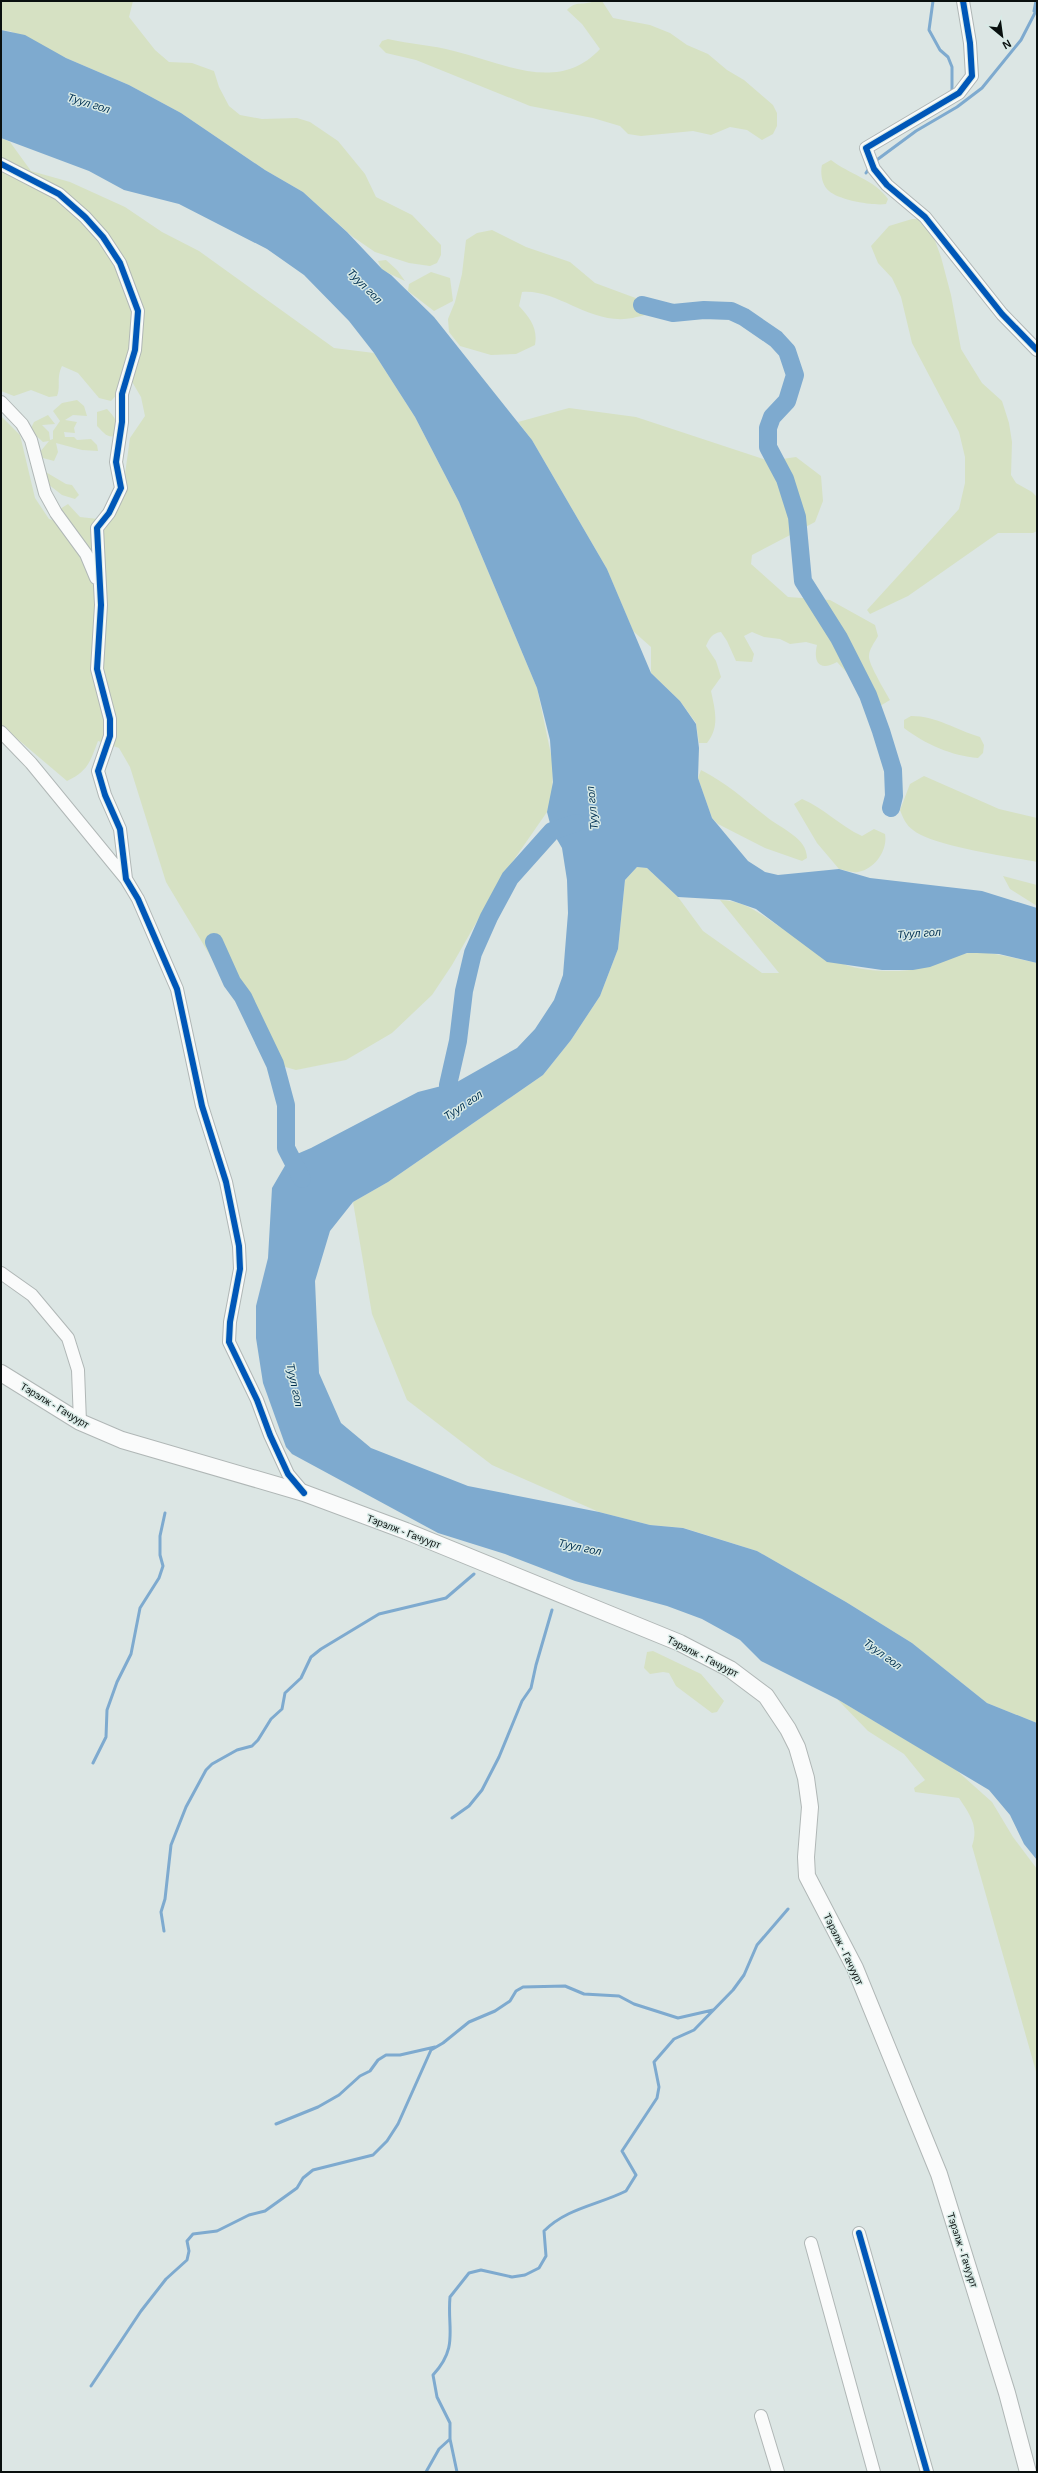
<svg xmlns="http://www.w3.org/2000/svg" width="1038" height="2473" font-family="Arial,sans-serif">
  <rect width="100%" height="100%" fill="#dce6e4"/>
  <!-- green -->
  <path fill="#d6e1c3" d="M 1,1 L 133,1 L 129,17 L 155,50 L 169,62 L 192,63 L 214,71 L 219,87 L 229,106 L 240,115 L 262,119 L 297,118 L 310,122 L 338,141 L 365,174 L 376,197 L 412,215 L 441,245 L 441,255 L 437,263 L 430,266 L 409,263 L 375,252 L 353,237 L 303,192 L 265,170 L 181,113 L 129,85 L 66,58 L 10,31 L 1,30 Z
    M 594,1 L 602,1 L 613,18 L 650,25 L 670,33 L 687,45 L 708,54 L 727,70 L 744,80 L 773,105 L 777,113 L 777,126 L 773,134 L 762,140 L 747,130 L 730,127 L 711,135 L 693,131 L 641,136 L 628,134 L 620,126 L 593,118 L 530,106 L 416,60 L 386,53 L 379,46 L 382,41 L 388,39 C 410,44 432,45 454,51 C 504,63 558,94 600,49 L 582,24 L 567,10 C 576,0 584,6 594,1 Z
    M 1,138 L 10,142 L 31,171 L 70,182 L 125,207 L 162,232 L 199,251 L 334,348 L 374,353 L 415,417 L 459,502 L 537,688 L 553,764 L 552,796 L 547,812 L 504,874 L 452,965 L 432,995 L 392,1033 L 346,1060 L 296,1070 L 275,1064 L 166,882 L 130,767 L 119,748 L 98,741 C 90,762 88,771 67,781 L 1,725 L 1,416 L 20,435 L 35,498 L 49,519 L 59,522 L 60,509 L 68,504 L 80,517 L 107,520 L 125,474 L 130,438 L 145,416 L 141,397 L 131,380 L 111,401 L 99,398 L 78,373 L 62,366 C 56,378 61,387 57,396 L 49,397 L 31,390 L 14,396 L 1,391 Z
    M 831,160 C 849,174 875,180 888,199 L 886,204 C 873,206 839,200 829,191 C 822,186 820,173 822,165 Z
    M 912,219 L 918,219 L 934,238 L 941,257 L 951,295 L 961,349 L 982,383 L 1002,401 L 1009,423 L 1012,442 L 1011,475 L 1016,483 L 1032,492 L 1037,497 L 1037,531 L 1033,533 L 998,533 L 908,596 L 870,614 L 867,610 L 959,509 L 965,483 L 965,457 L 959,432 L 912,343 L 901,297 L 892,278 L 878,263 L 871,246 L 889,226 Z
    M 492,230 L 526,247 L 570,262 L 595,283 L 649,303 L 650,312 C 645,316 640,316 633,318 C 590,326 559,289 522,292 L 519,306 C 530,318 538,328 535,345 L 516,354 L 491,355 L 460,346 L 449,332 L 448,319 L 455,302 L 462,274 L 466,240 L 477,233 Z
    M 386,260 L 397,270 L 405,281 L 382,270 L 378,261 Z
    M 431,272 L 450,278 L 453,301 L 434,311 L 408,291 L 409,284 Z
    M 77,400 L 84,406 L 87,416 L 73,415 L 65,420 L 77,422 L 74,428 L 75,433 L 64,432 L 65,437 L 74,437 L 77,440 L 91,439 L 97,445 L 98,451 L 82,450 L 56,443 L 58,452 L 54,461 L 43,458 L 40,452 L 49,441 L 43,442 L 30,430 L 34,422 L 48,415 L 55,424 L 42,425 L 49,432 L 50,440 L 53,439 L 53,431 L 60,421 L 53,411 L 62,403 Z
    M 569,408 L 636,417 L 769,461 L 796,457 L 821,476 L 823,501 L 815,522 L 752,555 L 751,564 L 788,597 L 830,600 L 875,625 L 878,636 C 875,642 869,649 869,656 C 868,663 885,691 890,700 L 875,709 L 860,697 L 851,677 L 837,662 C 819,672 813,662 817,645 L 806,642 L 790,644 L 780,639 L 764,637 L 752,632 L 744,636 L 754,654 L 752,662 L 736,661 L 727,641 L 721,632 C 712,633 709,639 706,646 L 716,661 L 721,677 L 711,691 C 715,710 720,727 707,743 L 699,743 L 696,723 L 680,701 L 651,673 L 651,647 L 633,631 L 607,569 L 532,440 L 518,422 Z
    M 107,409 C 115,417 118,423 120,434 C 108,440 105,434 97,426 L 97,412 Z
    M 44,471 L 66,484 L 72,485 L 79,495 L 75,499 L 62,495 L 44,481 Z
    M 911,716 C 937,716 956,730 980,737 L 984,745 L 983,753 L 978,758 C 952,756 925,744 904,728 L 904,720 Z
    M 701,770 C 728,784 745,800 768,818 C 782,829 807,838 807,858 L 802,861 L 765,848 L 718,824 L 712,818 L 698,778 Z
    M 924,776 L 999,809 L 1037,818 L 1037,862 C 1010,857 932,846 913,830 C 906,825 903,818 900,810 L 910,784 Z
    M 802,799 C 824,808 840,826 862,836 L 874,829 L 885,834 C 888,850 875,869 858,872 C 852,873 845,870 839,869 L 817,843 L 794,804 Z
    M 637,867 L 647,868 L 678,897 L 703,931 L 762,973 L 779,973 L 720,900 C 744,901 758,912 777,925 C 796,937 826,957 846,965 C 860,971 901,973 915,969 C 933,965 950,956 968,953 C 991,950 1015,959 1037,963 L 1037,1723 L 987,1703 L 912,1643 L 846,1602 L 757,1551 L 684,1528 L 650,1525 L 599,1512 L 492,1465 L 407,1400 L 372,1314 L 353,1202 L 388,1182 L 543,1075 L 571,1040 L 600,996 L 618,949 L 625,880 Z
    M 1003,876 L 1037,885 L 1037,906 L 1010,889 Z
    M 653,1651 L 701,1674 L 724,1701 L 717,1712 L 712,1713 L 676,1686 L 669,1673 L 663,1672 L 650,1674 L 644,1668 L 647,1652 Z
    M 837,1699 L 955,1769 L 992,1802 L 1013,1837 L 1037,1869 L 1037,2075 L 972,1846 C 979,1826 970,1815 959,1798 L 915,1792 L 914,1788 L 925,1780 L 904,1754 L 868,1731 Z"/>
  <!-- water -->
  <path fill="#7eaacf" d="M 1,30 L 25,35 L 66,58 L 129,85 L 181,113 L 265,170 L 303,192 L 347,232 L 382,269 L 391,275 L 434,317 L 532,440 L 607,569 L 651,673 L 680,701 L 696,724 L 699,748 L 698,778 L 712,818 L 748,861 L 765,872 L 778,875 L 839,869 L 870,878 L 982,891 L 1037,908 L 1037,963 L 999,954 L 977,953 L 967,953 L 930,967 L 913,970 L 882,970 L 827,962 L 756,909 L 730,900 L 678,897 L 647,868 L 637,867 L 625,880 L 618,949 L 600,996 L 571,1040 L 543,1075 L 388,1182 L 353,1202 L 330,1231 L 315,1281 L 319,1373 L 341,1423 L 371,1448 L 468,1486 L 599,1512 L 650,1525 L 683,1528 L 757,1551 L 846,1602 L 912,1643 L 987,1703 L 1037,1723 L 1037,1860 L 1024,1844 L 1010,1815 L 989,1790 L 837,1699 L 761,1661 L 740,1640 L 702,1619 L 667,1606 L 575,1581 L 505,1554 L 438,1533 L 292,1454 L 286,1447 L 263,1383 L 256,1338 L 256,1306 L 268,1258 L 272,1188 L 290,1157 L 311,1148 L 418,1092 L 457,1082 L 517,1048 L 535,1029 L 554,1000 L 563,975 L 568,913 L 567,880 L 562,848 L 552,831 L 547,812 L 553,782 L 550,740 L 537,688 L 459,502 L 415,417 L 374,353 L 349,321 L 304,275 L 267,249 L 179,204 L 124,190 L 89,171 L 1,138 Z"/>
  <g fill="none" stroke-linecap="round" stroke-linejoin="round">
    <!-- stream -->
    <path stroke="#7eaacf" stroke-width="3" d="M 933,1 L 929,30 L 940,50 L 948,57 L 952,67 L 952,93
      M 1034,11 L 1036,1
      M 874,162 L 916,131 L 957,107 L 982,88 L 1021,40 L 1037,9
      M 866,173 L 870,167
      M 93,1763 L 106,1737 L 107,1710 L 117,1682 L 131,1654 L 140,1608 L 159,1578 L 163,1566 L 160,1555 L 160,1536 L 165,1513
      M 452,1818 L 469,1806 L 482,1790 L 499,1757 L 522,1701 L 531,1688 L 536,1665 L 552,1610
      M 164,1931 L 161,1912 L 165,1899 L 171,1845 L 186,1807 L 206,1770 L 212,1764 L 237,1750 L 252,1746 L 258,1740 L 271,1719 L 282,1709 L 285,1693 L 301,1678 L 311,1657 L 321,1649 L 379,1614 L 446,1598 L 474,1574
      M 276,2124 L 318,2107 L 339,2095 L 360,2076 L 370,2071 L 378,2060 L 386,2055 L 400,2055 L 435,2047
      M 91,2386 L 141,2311 L 166,2279 L 187,2260 L 189,2251 L 187,2241 L 193,2234 L 217,2231 L 249,2215 L 265,2211 L 297,2188 L 303,2178 L 313,2170 L 373,2155 L 387,2141 L 398,2124 L 431,2050 L 443,2043 L 469,2022 L 495,2011 L 510,2001 L 516,1991 L 523,1987 L 565,1986 L 584,1994 L 619,1996 L 634,2004 L 678,2018 L 713,2010
      M 426,2472 L 439,2449 L 450,2439
      M 457,2472 L 450,2439 L 450,2423 L 437,2397 L 433,2375 C 459,2347 447,2329 450,2297 L 469,2273 L 481,2270 L 512,2277 L 525,2275 L 539,2268 L 546,2256 L 544,2231 C 567,2208 598,2205 626,2191 L 636,2175 L 622,2151 L 657,2098 L 659,2087 L 654,2062 L 674,2039 L 694,2030 L 733,1990 L 744,1975 L 757,1945 L 788,1909"/>
    <!-- river -->
    <path stroke="#7eaacf" stroke-width="18" d="M 642,305 L 673,313 L 704,310 L 731,311 L 744,317 L 776,339 L 787,351 L 795,375 L 787,401 L 772,417 L 768,428 L 768,447 L 785,479 L 797,517 L 803,581 L 839,638 L 868,695 L 881,731 L 893,770 L 894,796 L 891,808
      M 214,942 L 232,982 L 243,997 L 275,1064 L 286,1105 L 286,1148 L 302,1179
      M 448,1109 L 448,1085 L 458,1041 L 464,991 L 473,953 L 489,917 L 510,878 L 552,831 L 576,823"/>
    <!-- minor casing -->
    <g stroke="#b0b7b6" stroke-width="14">
      <path id="minor" d="M 963,1 L 970,43 L 972,76 L 959,93 L 866,148 L 874,169 L 887,185 L 925,217 L 1002,314 L 1037,350
        M 1,164 L 59,194 L 85,217 L 103,237 L 120,263 L 138,311 L 135,350 L 122,394 L 122,422 L 116,462 L 121,488 L 109,513 L 97,528 L 101,605 L 97,669 L 110,719 L 110,736 L 98,771 L 105,795 L 120,829 L 126,879 L 138,899 L 177,989 L 202,1106 L 226,1182 L 239,1246 L 240,1269 L 230,1322 L 229,1342 L 257,1400 L 270,1435 L 288,1474 L 304,1493
        M 1,402 L 22,424 L 31,440 L 45,493 L 56,513 L 86,554 L 96,578
        M 1,732 L 31,763 L 126,879
        M 1,1273 L 32,1295 L 68,1338 L 78,1370 L 80,1422
        M 859,2233 L 927,2472
        M 811,2243 L 874,2472
        M 761,2416 L 778,2472"/>
    </g>
    <!-- major casing -->
    <g stroke="#b0b7b6" stroke-width="18">
      <path id="major" d="M 1,1373 L 80,1422 L 122,1440 L 304,1493 L 406,1531 L 680,1643 L 730,1669 L 766,1696 L 788,1729 L 797,1747 L 806,1778 L 810,1807 L 806,1857 L 807,1876 L 855,1968 L 939,2174 L 1007,2393 L 1028,2472"/>
    </g>
    <!-- minor -->
    <use href="#minor" stroke="#fafbfb" stroke-width="12"/>
    <!-- major -->
    <use href="#major" stroke="#fafbfb" stroke-width="16"/>
    <!-- cycleway casing -->
    <g stroke="#d8eae6" stroke-width="8">
      <path id="cycleway" d="M 963,1 L 970,43 L 972,76 L 959,93 L 866,148 L 874,169 L 887,185 L 925,217 L 1002,314 L 1037,350
        M 1,164 L 59,194 L 85,217 L 103,237 L 120,263 L 138,311 L 135,350 L 122,394 L 122,422 L 116,462 L 121,488 L 109,513 L 97,528 L 101,605 L 97,669 L 110,719 L 110,736 L 98,771 L 105,795 L 120,829 L 126,879 L 138,899 L 177,989 L 202,1106 L 226,1182 L 239,1246 L 240,1269 L 230,1322 L 229,1342 L 257,1400 L 270,1435 L 288,1474 L 304,1493
        M 859,2233 L 927,2472"/>
    </g>
    <!-- cycleway -->
    <use href="#cycleway" stroke="#0057b8" stroke-width="6"/>
  </g>
  <g text-anchor="middle" stroke-width="3" stroke-linejoin="round" paint-order="stroke">
    <!-- street labels -->
    <g font-size="10" fill="#0a100f" stroke="#d8eae6">
      <text transform="translate(55 1405) rotate(31)" y="4">Тэрэлж - Гачуурт</text>
      <text transform="translate(404 1531) rotate(21)" y="4">Тэрэлж - Гачуурт</text>
      <text transform="translate(703 1656) rotate(27)" y="4">Тэрэлж - Гачуурт</text>
      <text transform="translate(844 1949) rotate(64)" y="4">Тэрэлж - Гачуурт</text>
      <text transform="translate(963 2250) rotate(72)" y="4">Тэрэлж - Гачуурт</text>
    </g>
    <!-- water labels -->
    <g font-size="11" font-style="italic" fill="#003052" stroke="#d8eae6">
      <text transform="translate(89 103) rotate(17)" y="4">Туул гол</text>
      <text transform="translate(365 286) rotate(45)" y="4">Туул гол</text>
      <text transform="translate(592 808) rotate(-95)" y="4">Туул гол</text>
      <text transform="translate(919 933) rotate(-4)" y="4">Туул гол</text>
      <text transform="translate(463 1105) rotate(-34)" y="4">Туул гол</text>
      <text transform="translate(295 1385) rotate(78)" y="4">Туул гол</text>
      <text transform="translate(580 1547) rotate(12)" y="4">Туул гол</text>
      <text transform="translate(883 1654) rotate(36)" y="4">Туул гол</text>
    </g>
  </g>
  <!-- border -->
  <rect width="1038" height="2473" fill="none" stroke="#0a100f" stroke-width="4"/>
  <!-- north arrow -->
  <g transform="translate(1002 36) rotate(151)" stroke="#d8eae6" stroke-width="3" paint-order="stroke">
  <path d="M0-3L7 15L0 10L-7 15Z" fill="#0a100f"/>
  <text y="-6" font-size="11" font-weight="bold" text-anchor="middle" fill="#0a100f">N</text>
  </g>
</svg>
